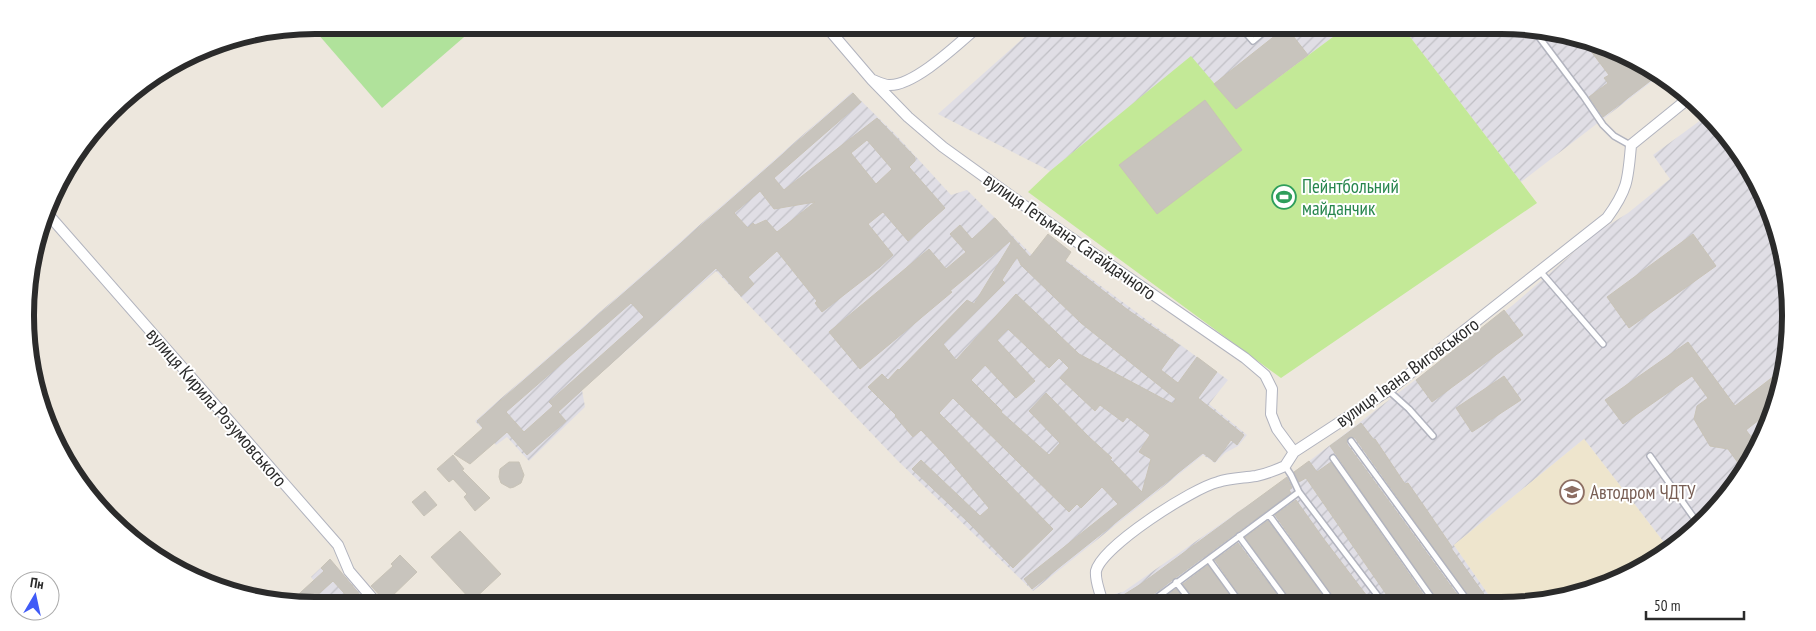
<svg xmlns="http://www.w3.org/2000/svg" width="1816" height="631" font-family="'PT Sans Narrow',sans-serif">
  <defs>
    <pattern id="industrial-furrows" width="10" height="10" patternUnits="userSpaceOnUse" patternTransform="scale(1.25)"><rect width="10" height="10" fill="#e0dee5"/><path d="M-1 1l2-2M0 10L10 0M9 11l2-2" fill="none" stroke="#c0bfc5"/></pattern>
  </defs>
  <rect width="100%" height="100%" fill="#ede7dd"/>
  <!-- industrial -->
  <path fill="url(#industrial-furrows)" d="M 1038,25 L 1349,25 L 1236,109 L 1191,57 L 1050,171 L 938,114 Z
    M 1401,25 L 1500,25 L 1575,35 L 1659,76 L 1521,182 Z
    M 852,92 L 896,135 L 951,195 L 967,190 L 1049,272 L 1063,258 L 1228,380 L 1209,404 L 1247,435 L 1238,446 L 1225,453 L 1215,463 L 1203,455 L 1033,591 L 897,460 L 716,271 L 582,390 L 585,407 L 529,461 L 507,437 L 496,445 L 475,421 Z
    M 1705,117 L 1752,170 L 1788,277 L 1781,390 L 1752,461 L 1709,513 L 1666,545 L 1584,439 L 1454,545 L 1495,604 L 1081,604 L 1094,594 L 1101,597 L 1123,592 L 1291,475 L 1513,305 L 1596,233 L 1628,213 L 1670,179 L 1653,155 Z
    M 330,559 L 362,595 L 350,606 L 316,606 L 289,603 L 314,581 L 311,577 Z"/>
  <!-- education -->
  <path fill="#eee5cd" d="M 1584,439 L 1669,549 L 1629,576 L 1539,603 L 1495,604 L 1454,545 Z"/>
  <!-- garden -->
  <path fill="#b0e29b" d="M 316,25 L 478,25 L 382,108 L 311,26 Z"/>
  <!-- pitch -->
  <path fill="#c3e997" d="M 1349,25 L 1401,25 L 1537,203 L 1281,378 L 1028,192 L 1050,171 L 1191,56 L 1236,109 Z"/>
  <!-- building -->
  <path fill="#c8c4bd" stroke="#c8c3b7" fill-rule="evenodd" d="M 1286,27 L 1308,55 L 1236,109 L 1214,84 Z
    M 1581,38 L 1642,68 L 1658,75 L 1603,117 L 1589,97 L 1608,83 L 1604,78 L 1609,75 Z
    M 853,93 L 861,102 L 774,178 L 784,190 L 877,118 L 915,157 L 915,161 L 909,167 L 945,208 L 908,241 L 883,212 L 868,224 L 893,255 L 880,267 L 822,312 L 815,303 L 817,301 L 777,251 L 748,277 L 754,284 L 741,296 L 716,268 L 558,412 L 566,421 L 527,455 L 507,432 L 470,464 L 454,454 L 483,428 L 477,421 ZM 867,140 L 892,169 L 876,184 L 851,153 ZM 760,191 L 774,209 L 815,202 L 777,232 L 766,220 L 755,225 L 753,223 L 748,228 L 734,213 ZM 631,303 L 644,317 L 549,402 L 553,406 L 524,432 L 506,412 Z
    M 1205,100 L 1242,150 L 1157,214 L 1119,165 Z
    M 995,218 L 1030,257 L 1048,234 L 1071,252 L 1065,261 L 1128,310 L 1179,345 L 1161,370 L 1178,383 L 1197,357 L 1217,372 L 1198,398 L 1244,435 L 1237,445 L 1231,440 L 1215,462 L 1203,453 L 1032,589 L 1024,579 L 1118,504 L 1102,487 L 1081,508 L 1077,504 L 1069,512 L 953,398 L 939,413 L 1053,529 L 1013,568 L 967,521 L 912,469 L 921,460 L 980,516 L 989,508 L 944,454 L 921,430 L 913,437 L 895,416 L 896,415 L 868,387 L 882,374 L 888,380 L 898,369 L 899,370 L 967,300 L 974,304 L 1011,243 L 1010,241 L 950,291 L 952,292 L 860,369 L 829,332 L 929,249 L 946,269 L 966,252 L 950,234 L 960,225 L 972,239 ZM 1017,257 L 1021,265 L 1081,323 L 1176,399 L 1173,404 L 1079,354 L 1016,294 L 956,360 L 943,344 L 1005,283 L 1002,280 ZM 1008,329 L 1049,368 L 1059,358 L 1069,368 L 1060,378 L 1095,411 L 1100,405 L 1123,422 L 1127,417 L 1150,435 L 1139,452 L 1151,459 L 1142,492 L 1110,459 L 1112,458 L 1089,437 L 1046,393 L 1029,411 L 1060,443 L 1049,455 L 1001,412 L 1002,411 L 971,380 L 985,365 L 1016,398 L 1035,381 L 997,340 Z
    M 1693,234 L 1716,266 L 1629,328 L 1607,297 Z
    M 1504,310 L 1523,335 L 1432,402 L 1416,380 Z
    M 1688,342 L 1735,406 L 1782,370 L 1781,390 L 1773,409 L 1746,430 L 1758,446 L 1752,461 L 1744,471 L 1728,449 L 1710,446 L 1694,419 L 1697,406 L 1708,398 L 1692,376 L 1623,424 L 1605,400 Z
    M 1504,376 L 1521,400 L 1472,432 L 1456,408 Z
    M 1361,423 L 1374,440 L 1375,439 L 1405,484 L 1408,483 L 1424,506 L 1452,547 L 1451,548 L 1491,604 L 1474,604 L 1355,438 L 1349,437 L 1347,440 L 1347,444 L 1464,604 L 1440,604 L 1330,446 Z
    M 453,455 L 464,469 L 462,470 L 490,498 L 475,511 L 464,497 L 467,494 L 453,479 L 449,482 L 437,469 Z
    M 1309,461 L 1317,472 L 1331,462 L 1430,604 L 1393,604 L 1306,478 L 1299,482 L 1294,472 Z
    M 509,462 L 519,462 L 524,475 L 521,483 L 514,487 L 510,488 L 501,483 L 499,477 L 500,469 Z
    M 1287,477 L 1292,488 L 1289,490 L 1291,493 L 1152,595 L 1151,600 L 1153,604 L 1109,604 L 1141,584 Z
    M 425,491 L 437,505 L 424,516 L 412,502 Z
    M 1296,500 L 1323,538 L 1373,604 L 1338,604 L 1275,515 Z
    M 1268,521 L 1329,604 L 1293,604 L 1245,537 Z
    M 460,531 L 501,574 L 472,601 L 431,557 Z
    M 1238,543 L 1284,604 L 1245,604 L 1215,560 Z
    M 400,555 L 417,572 L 386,602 L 371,586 L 393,566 L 391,564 Z
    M 330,559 L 361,596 L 353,603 L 333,581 L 306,605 L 289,603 L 324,571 L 321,568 Z
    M 1208,565 L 1236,604 L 1197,604 L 1183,584 Z
    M 1176,589 L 1188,604 L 1162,604 L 1161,600 Z"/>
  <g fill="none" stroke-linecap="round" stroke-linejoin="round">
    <!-- service casing -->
    <g stroke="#b1b3be" stroke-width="8">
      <path id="service" d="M 1239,25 L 1253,41 L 1272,25
        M 1533,29 L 1584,97 L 1603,125 L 1614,136 L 1630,145
        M 1540,271 L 1603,344
        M 1389,391 L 1409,409 L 1433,436
        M 1351,441 L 1470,604
        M 1650,456 L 1699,525
        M 1333,458 L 1436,604
        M 1285,466 L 1291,475 L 1299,492 L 1384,604
        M 1269,515 L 1334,604
        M 1239,536 L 1289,604
        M 1209,560 L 1241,604
        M 1176,582 L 1193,604
        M 1101,597 L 1105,604
        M 1158,604 L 1155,599 L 1299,492"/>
    </g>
    <!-- minor casing -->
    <g stroke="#b1b3be" stroke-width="12">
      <path id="minor" d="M 825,25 L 872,80 L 908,117 L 943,147 L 1022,204 L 1245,358 L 1265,375 L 1272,389 L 1271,414 L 1277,429 L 1294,452
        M 873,80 C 878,82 884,85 889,85 C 915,86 960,42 980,25
        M 47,213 L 338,545 L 349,571 L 379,606
        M 1101,597 C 1099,589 1095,580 1096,571 C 1102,546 1193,488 1218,482 C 1230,478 1243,478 1256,476 C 1266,474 1276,470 1285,466 L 1294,452 L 1389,390 L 1607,218 C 1628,189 1628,180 1631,145 L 1689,98"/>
    </g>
    <!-- service -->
    <use href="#service" stroke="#fff" stroke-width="5"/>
    <!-- minor -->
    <use href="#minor" stroke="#fff" stroke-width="10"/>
  </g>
  <!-- icons -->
  <defs>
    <g id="stadium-ring" transform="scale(1.25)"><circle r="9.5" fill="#fff" stroke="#2e9e5b" stroke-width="1.5"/><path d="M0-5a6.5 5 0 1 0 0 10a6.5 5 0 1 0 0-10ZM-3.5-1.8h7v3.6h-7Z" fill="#2e9e5b"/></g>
    <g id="university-ring" transform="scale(1.25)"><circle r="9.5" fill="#fff" stroke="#8d6e63" stroke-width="1.5"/><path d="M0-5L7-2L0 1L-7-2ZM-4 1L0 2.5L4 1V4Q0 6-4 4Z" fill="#8d6e63"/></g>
  </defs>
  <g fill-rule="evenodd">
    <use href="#stadium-ring" x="1284" y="197"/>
    <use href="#university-ring" x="1572" y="492"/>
  </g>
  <g text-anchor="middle" stroke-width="4" stroke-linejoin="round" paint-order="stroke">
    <!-- leisure labels -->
    <g font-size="19" fill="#27864d" stroke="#fff" text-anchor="start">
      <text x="1302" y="193">Пейнтбольний<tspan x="1302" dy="22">майданчик</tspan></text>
    </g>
    <!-- street labels -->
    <g font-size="19" fill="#2b2b2b" stroke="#fff">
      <text transform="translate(1070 236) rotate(35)" y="7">вулиця Гетьмана Сагайдачного</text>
      <text transform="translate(1407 372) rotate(-36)" y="7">вулиця Івана Виговського</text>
      <text transform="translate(217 407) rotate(49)" y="7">вулиця Кирила Розумовського</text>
    </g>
    <!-- education labels -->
    <g font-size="19" fill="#785e54" stroke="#fff" text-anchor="start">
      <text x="1590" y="499">Автодром ЧДТУ</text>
    </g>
  </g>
  <!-- crop -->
  <path d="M0 0H1816V631H0ZM315 34H1501A281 281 0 0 1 1782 315V316A281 281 0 0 1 1501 597H315A281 281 0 0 1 34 316V315A281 281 0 0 1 315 34Z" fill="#fff" fill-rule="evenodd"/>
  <path fill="none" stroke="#2b2b2b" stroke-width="6" d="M315 34H1501A281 281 0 0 1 1782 315V316A281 281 0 0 1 1501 597H315A281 281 0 0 1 34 316V315A281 281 0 0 1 315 34Z"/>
  <!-- north arrow -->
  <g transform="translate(35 596) rotate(9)"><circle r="24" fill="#ffffff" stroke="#aaaaaa"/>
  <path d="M0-4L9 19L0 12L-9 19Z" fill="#405bf7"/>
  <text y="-8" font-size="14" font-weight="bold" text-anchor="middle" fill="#2b2b2b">Пн</text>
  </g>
  <!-- scale -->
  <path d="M1646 611v8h98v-8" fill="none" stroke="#2b2b2b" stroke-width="2.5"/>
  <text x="1654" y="611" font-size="15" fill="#2b2b2b" stroke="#ffffff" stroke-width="4" paint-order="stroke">50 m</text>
</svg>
